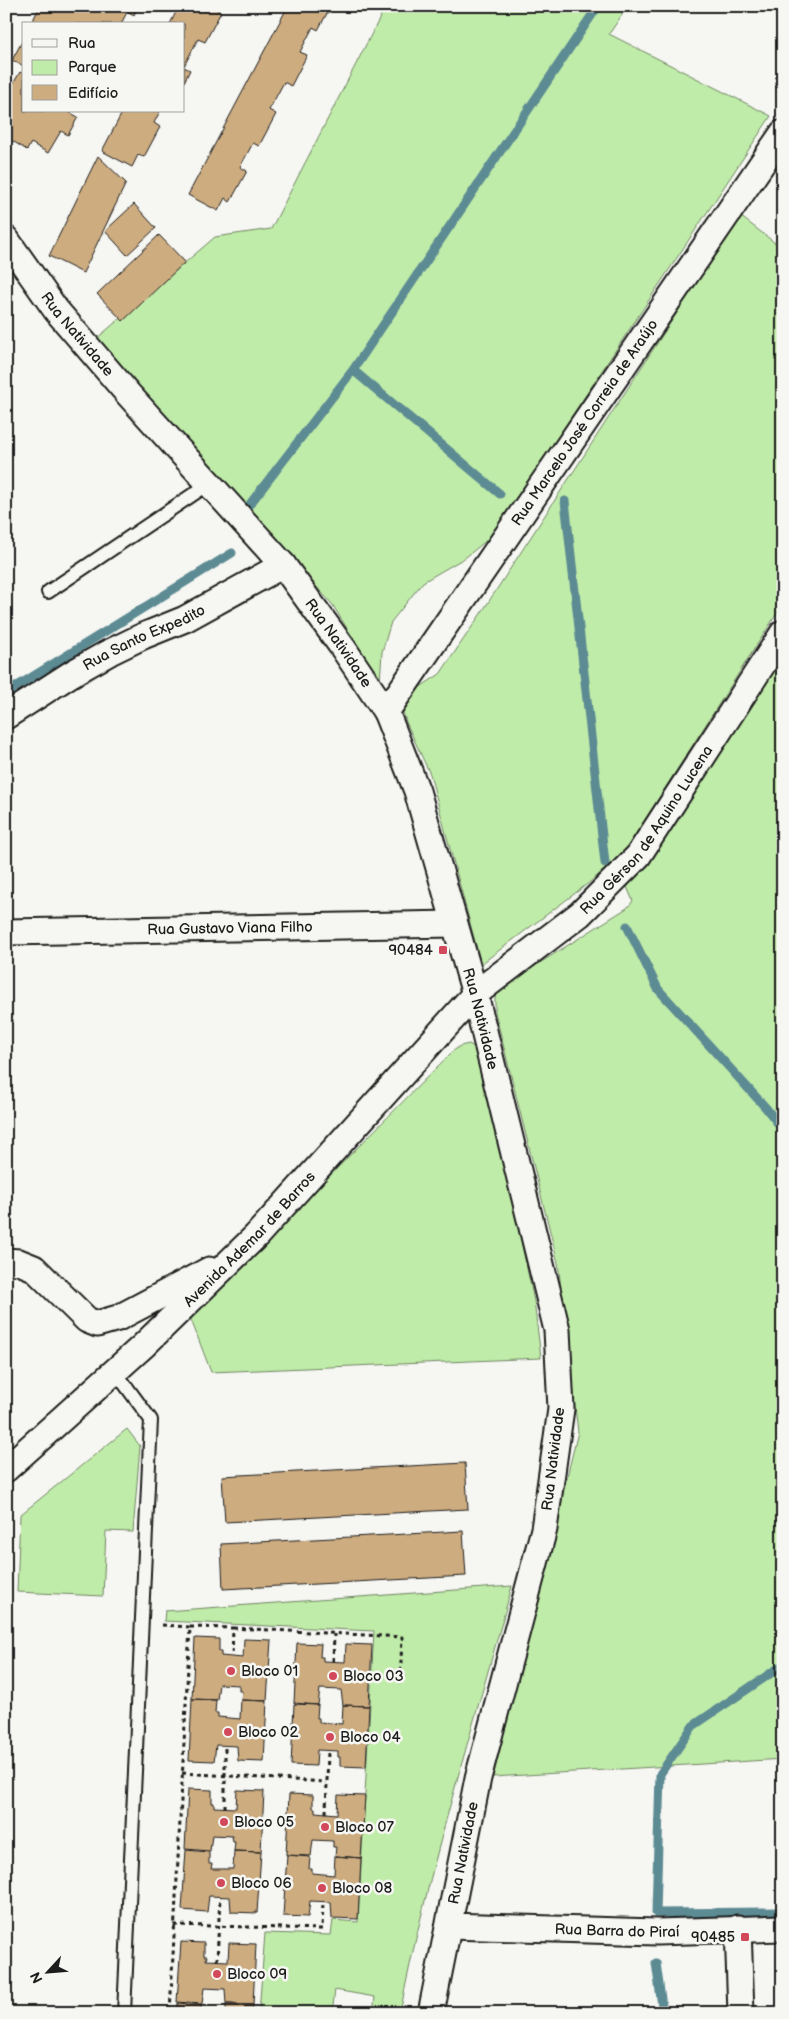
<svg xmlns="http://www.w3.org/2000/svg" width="789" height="2019" font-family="'Balsamiq Sans',sans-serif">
  <rect width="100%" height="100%" fill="#f6f6f2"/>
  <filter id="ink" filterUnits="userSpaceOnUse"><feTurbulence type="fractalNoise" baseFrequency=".02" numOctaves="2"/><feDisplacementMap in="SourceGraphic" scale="10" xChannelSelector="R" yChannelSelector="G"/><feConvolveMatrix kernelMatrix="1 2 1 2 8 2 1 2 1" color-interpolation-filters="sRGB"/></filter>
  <g filter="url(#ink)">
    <!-- green -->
    <path fill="#c0eca9" stroke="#6e8462" d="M 386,6 L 628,6 L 609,34 L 771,116 L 493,535 L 466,557 L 423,582 L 391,622 L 382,652 L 380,682 L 332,604 L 95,340 L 215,237 L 271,229 Z
      M 740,216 L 783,249 L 783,604 L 623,854 L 590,882 L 481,964 L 430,774 L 406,722 L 403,712 L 411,693 L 440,674 L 482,612 Z
      M 783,652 L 783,1759 L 493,1777 L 578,1432 L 558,1263 L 495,1012 L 495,997 L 508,983 L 627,908 L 633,901 L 627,887 Z
      M 469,1044 L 476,1048 L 482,1058 L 534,1301 L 541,1358 L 211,1372 L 190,1317 L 452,1052 L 460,1046 Z
      M 127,1429 L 140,1446 L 133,1532 L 106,1531 L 103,1596 L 17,1592 L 20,1515 Z
      M 512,1586 C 473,1728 428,1869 400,2013 L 373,2013 L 375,1997 L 335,1990 L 332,2013 L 259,2013 L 265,1933 L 331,1935 L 333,1920 L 358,1922 L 374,1631 L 164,1621 L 165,1611 Z"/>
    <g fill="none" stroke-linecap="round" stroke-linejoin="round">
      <!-- stream -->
      <path stroke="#5c8b93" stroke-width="9" d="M 353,370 L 500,494
        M 565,501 L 605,863
        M 250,504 L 353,370 L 598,6
        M 6,693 L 232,553
        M 627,926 L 658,989 L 766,1108 L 783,1130
        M 783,1665 L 693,1726 L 660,1774 L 656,1913 L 783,1912
        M 656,1963 L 663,2013"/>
    </g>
    <!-- building -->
    <path fill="#cdac80" stroke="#1c1c1c" d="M 40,6 L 117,6 L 127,12 L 121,24 L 31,24 Z
      M 118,6 L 138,6 L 134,15 Z
      M 179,6 L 215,6 L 214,8 L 221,12 L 205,42 L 198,39 L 184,66 L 184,24 L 170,24 Z
      M 288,6 L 331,6 L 318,30 L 313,27 L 300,52 L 307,55 L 291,86 L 284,82 L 269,110 L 276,114 L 259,146 L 253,143 L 240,167 L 247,171 L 230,202 L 225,198 L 218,211 L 188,195 Z
      M 24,38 L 24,66 L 12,60 Z
      M 184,67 L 190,70 L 184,82 Z
      M 20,72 L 24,74 L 24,111 L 67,111 L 78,117 L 68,135 L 61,131 L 48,153 L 31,143 L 27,150 L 6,137 L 6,96 Z
      M 123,111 L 160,111 L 154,123 L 160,127 L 144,157 L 138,155 L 132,167 L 102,151 Z
      M 98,156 L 126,183 L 83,273 L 49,256 Z
      M 134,204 L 156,228 L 127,255 L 105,231 Z
      M 159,235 L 185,262 L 123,321 L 97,294 Z
      M 465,1463 L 468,1509 L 225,1522 L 222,1476 Z
      M 463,1531 L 466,1576 L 223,1589 L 221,1544 Z
      M 195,1638 L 219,1639 L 219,1652 L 221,1652 L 221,1656 L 243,1658 L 244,1639 L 271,1640 L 267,1701 L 241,1700 L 242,1691 L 239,1691 L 239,1685 L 219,1684 L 217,1700 L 192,1699 Z
      M 297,1643 L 321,1644 L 320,1657 L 323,1657 L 323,1661 L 345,1662 L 346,1644 L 372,1645 L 369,1706 L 343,1705 L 341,1690 L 320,1689 L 318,1705 L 294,1703 Z
      M 192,1699 L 216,1700 L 215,1713 L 218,1713 L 218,1717 L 240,1719 L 241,1700 L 267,1701 L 264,1762 L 238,1761 L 237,1746 L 216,1745 L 214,1761 L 189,1760 Z
      M 294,1704 L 318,1705 L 317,1718 L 319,1718 L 319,1722 L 342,1724 L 343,1705 L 369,1706 L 366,1767 L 340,1766 L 340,1757 L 338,1757 L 338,1751 L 317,1750 L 316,1766 L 291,1765 Z
      M 188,1789 L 212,1790 L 212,1803 L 214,1803 L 214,1807 L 236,1808 L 237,1790 L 264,1791 L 261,1852 L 234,1851 L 235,1842 L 233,1842 L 232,1836 L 212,1835 L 210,1851 L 185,1849 Z
      M 289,1794 L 313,1795 L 313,1808 L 315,1808 L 315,1812 L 337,1814 L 338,1795 L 365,1796 L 361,1858 L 335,1856 L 336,1847 L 333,1847 L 333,1841 L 313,1840 L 311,1856 L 286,1855 Z
      M 186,1850 L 209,1852 L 209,1864 L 212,1864 L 211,1869 L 233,1869 L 234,1851 L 261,1852 L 257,1913 L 231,1912 L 230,1897 L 209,1896 L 207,1912 L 182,1910 Z
      M 287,1855 L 310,1857 L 309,1869 L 312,1869 L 312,1873 L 334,1875 L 335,1856 L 361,1858 L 358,1919 L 332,1918 L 331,1902 L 310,1901 L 308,1917 L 283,1916 Z
      M 181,1942 L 204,1943 L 204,1956 L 207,1956 L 206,1960 L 228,1961 L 229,1943 L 256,1944 L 253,2005 L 226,2004 L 225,1989 L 204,1988 L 202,2004 L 177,2002 Z
      M 178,2003 L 201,2005 L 201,2013 L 177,2013 Z
      M 226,2004 L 253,2005 L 252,2013 L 226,2013 Z"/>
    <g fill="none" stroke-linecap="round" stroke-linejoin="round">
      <!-- service casing -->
      <g stroke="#1c1c1c" stroke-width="16">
        <path id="service" d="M 48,592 L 210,483
          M 115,1371 L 151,1420 L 124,2013"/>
      </g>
      <!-- minor casing -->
      <g stroke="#1c1c1c" stroke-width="29">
        <g id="minor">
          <path id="s1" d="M 6,239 L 56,310 L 129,395 L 283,565 L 343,648 L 386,712 L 417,791 L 475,994 L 557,1330 L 561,1409 L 544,1529 L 478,1778 L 431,2013"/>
          <path id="s2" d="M 386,712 L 783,133"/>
          <path id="s3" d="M 6,716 L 71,674 L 110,652 L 143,636 L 185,619 L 283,565"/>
          <path id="s4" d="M 6,932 L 454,924"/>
          <path d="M 6,1261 L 19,1262 L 34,1268 L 87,1320 L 97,1324 L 118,1318 L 209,1270"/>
          <path id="s5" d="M 6,1469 L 143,1346 L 256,1236 L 475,994 L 580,914 L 638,856 L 783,633"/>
          <path id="s6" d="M 449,1926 L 657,1932 L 783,1928"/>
          <path d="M 738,1928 L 741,2013"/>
        </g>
      </g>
      <!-- path -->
      <path stroke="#1c1c1c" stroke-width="3" stroke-dasharray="4 4" stroke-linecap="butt" d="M 162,1625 L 190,1627 L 170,2013
        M 190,1627 L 233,1628 L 232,1657
        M 233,1628 L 402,1637 L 400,1684
        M 333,1661 L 334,1634
        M 182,1773 L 326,1782
        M 225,1808 L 225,1745
        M 326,1813 L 328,1751
        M 174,1925 L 322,1929 L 323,1902
        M 217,1961 L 220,1896"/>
      <!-- service -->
      <use href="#service" stroke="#f6f6f2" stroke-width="12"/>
      <!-- minor -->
      <use href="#minor" stroke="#f6f6f2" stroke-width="25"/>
    </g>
  </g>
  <!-- markers -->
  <g fill="#d1495b" stroke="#f6f6f2" stroke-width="2">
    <rect x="438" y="945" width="10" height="10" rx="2.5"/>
    <circle cx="231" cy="1671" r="5"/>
    <circle cx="333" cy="1676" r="5"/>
    <circle cx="228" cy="1732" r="5"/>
    <circle cx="330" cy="1737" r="5"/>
    <circle cx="224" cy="1822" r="5"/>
    <circle cx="325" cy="1827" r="5"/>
    <circle cx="221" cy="1883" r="5"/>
    <circle cx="322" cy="1888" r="5"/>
    <rect x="740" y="1932" width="10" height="10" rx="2.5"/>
    <circle cx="217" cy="1974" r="5"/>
  </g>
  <g text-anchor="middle" stroke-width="5" stroke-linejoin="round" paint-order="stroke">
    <!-- street labels -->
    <g font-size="15" fill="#1c1c1c" stroke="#f6f6f2">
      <text dy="5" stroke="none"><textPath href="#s1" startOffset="119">Rua Natividade</textPath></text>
      <text dy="5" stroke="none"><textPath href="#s2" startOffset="351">Rua Marcelo José Correia de Araújo</textPath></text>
      <text dy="5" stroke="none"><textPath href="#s3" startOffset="159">Rua Santo Expedito</textPath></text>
      <text dy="5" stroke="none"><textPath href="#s1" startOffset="524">Rua Natividade</textPath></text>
      <text dy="5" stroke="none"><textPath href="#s5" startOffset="908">Rua Gérson de Aquino Lucena</textPath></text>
      <text dy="5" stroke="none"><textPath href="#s4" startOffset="224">Rua Gustavo Viana Filho</textPath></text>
      <text dy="5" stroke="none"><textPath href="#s1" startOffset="929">Rua Natividade</textPath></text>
      <text dy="5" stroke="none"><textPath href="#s5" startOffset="335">Avenida Ademar de Barros</textPath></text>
      <text transform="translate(553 1459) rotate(-83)" y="5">Rua Natividade</text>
      <text transform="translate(463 1853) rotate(-79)" y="5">Rua Natividade</text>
      <text dy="5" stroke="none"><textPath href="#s6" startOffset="168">Rua Barra do Piraí</textPath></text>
    </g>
    <!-- poi labels -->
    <g font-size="15" fill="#1c1c1c" stroke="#f6f6f2" text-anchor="start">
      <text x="433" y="955" text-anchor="end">90484</text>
      <text x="241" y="1676">Bloco 01</text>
      <text x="343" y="1681">Bloco 03</text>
      <text x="238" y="1737">Bloco 02</text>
      <text x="340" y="1742">Bloco 04</text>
      <text x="234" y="1827">Bloco 05</text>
      <text x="335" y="1832">Bloco 07</text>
      <text x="231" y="1888">Bloco 06</text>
      <text x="332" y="1893">Bloco 08</text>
      <text x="735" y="1942" text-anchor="end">90485</text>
      <text x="227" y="1979">Bloco 09</text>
    </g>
  </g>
  <!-- margin -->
  <rect width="789" height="2019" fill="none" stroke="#f6f6f2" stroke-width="25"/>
  <rect x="12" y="12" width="764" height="1994" fill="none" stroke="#1c1c1c" stroke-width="2" filter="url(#ink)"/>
  <!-- legend -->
  <rect x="22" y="22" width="162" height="90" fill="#f6f6f2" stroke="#9f9f9c"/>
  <rect x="32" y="39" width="25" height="8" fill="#f6f6f2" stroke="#9f9f9c"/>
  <text x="68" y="48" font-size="15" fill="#1c1c1c">Rua</text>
  <rect x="32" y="60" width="25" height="15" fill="#c0eca9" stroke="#9f9f9c"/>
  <text x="68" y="72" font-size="15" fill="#1c1c1c">Parque</text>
  <rect x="32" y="85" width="25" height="15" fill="#cdac80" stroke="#9f9f9c"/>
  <text x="68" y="98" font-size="15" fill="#1c1c1c">Edifício</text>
  <!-- north arrow -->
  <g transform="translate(48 1972) rotate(244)" stroke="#f6f6f2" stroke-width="4" paint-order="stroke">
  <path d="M0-4L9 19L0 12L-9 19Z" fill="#1c1c1c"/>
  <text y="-8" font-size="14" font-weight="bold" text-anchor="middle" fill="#1c1c1c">N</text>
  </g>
</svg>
